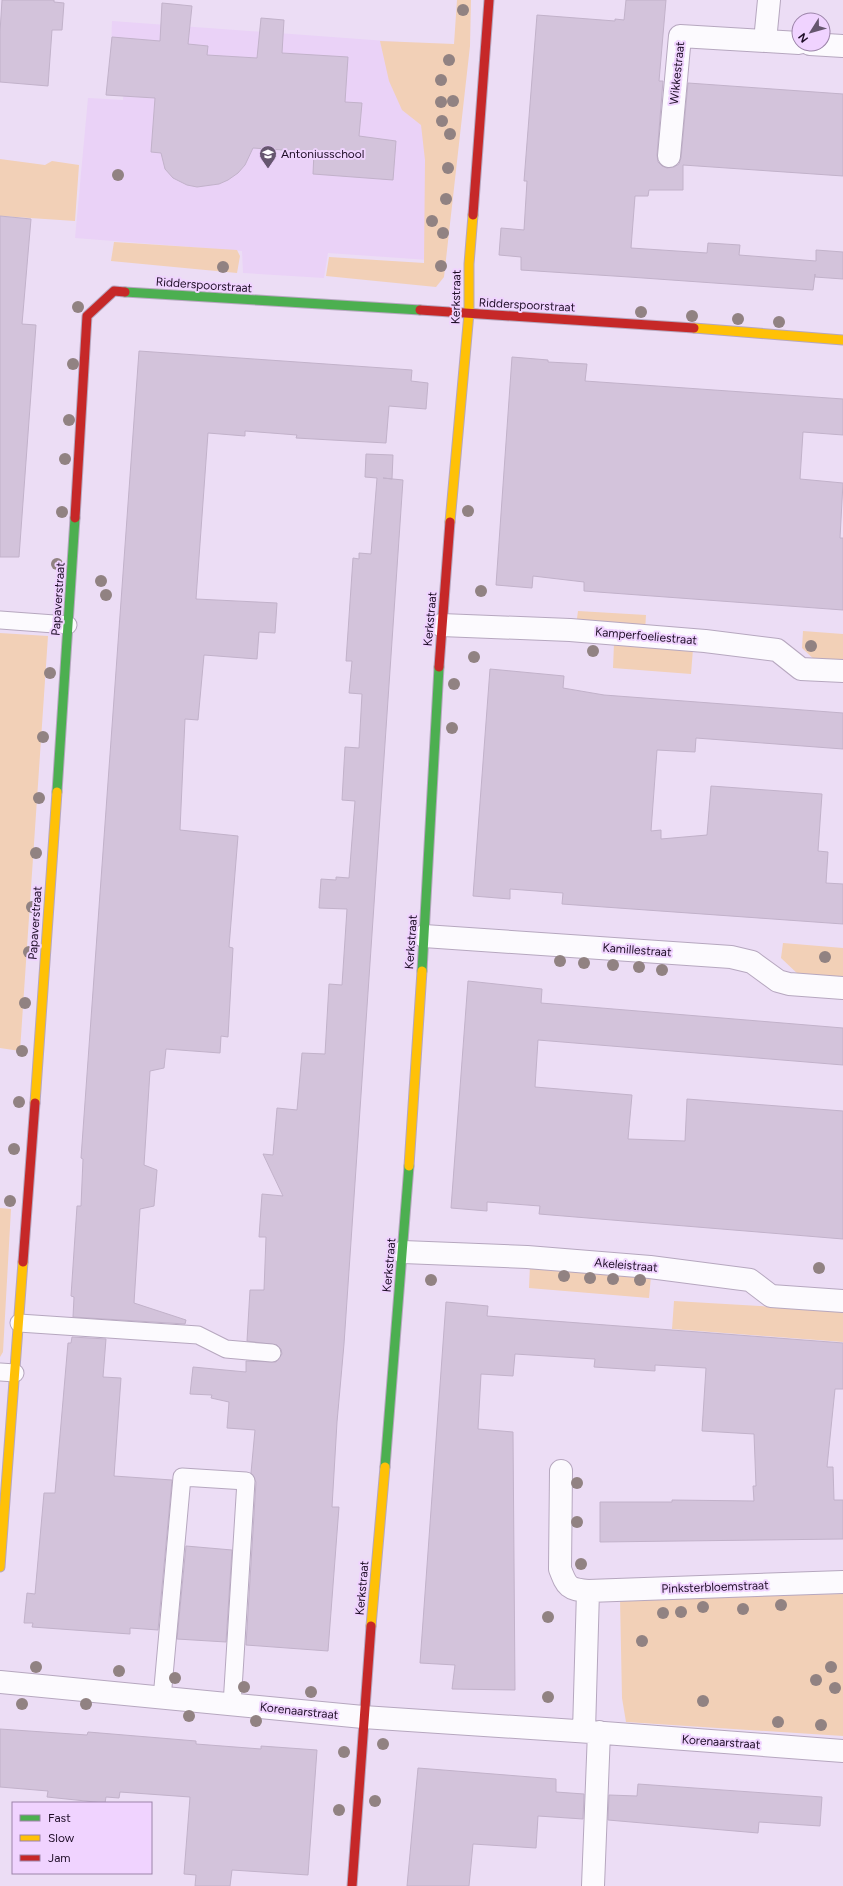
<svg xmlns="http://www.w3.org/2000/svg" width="843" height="1886" font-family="Figtree,sans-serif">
  <rect width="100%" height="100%" fill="#ecddf5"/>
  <!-- built -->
  <path fill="#ead2f7" d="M 112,21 L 468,47 L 443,261 L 328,253 L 324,278 L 243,273 L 242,251 L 75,238 L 88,98 L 123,100 L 126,56 L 111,54 Z"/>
  <!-- green -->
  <path fill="#f2d0b7" d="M 457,0 L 471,0 L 470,46 L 444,277 L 436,287 L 326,276 L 329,257 L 424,263 L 425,160 L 421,125 L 402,110 L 389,81 L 380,41 L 454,44 Z
    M 0,159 L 45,165 L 52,161 L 79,165 L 75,221 L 0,216 Z
    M 114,242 L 237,250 L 240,256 L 237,273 L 111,261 Z
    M 578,611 L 646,615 L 645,631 L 576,626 Z
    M 803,631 L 843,634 L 843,666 L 819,664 L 802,648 Z
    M 0,633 L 48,636 L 20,1051 L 0,1048 Z
    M 614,643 L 693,649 L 691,674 L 613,668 Z
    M 783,943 L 843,948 L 843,980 L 800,976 L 781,958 Z
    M 0,1208 L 11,1209 L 3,1352 L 0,1357 Z
    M 530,1265 L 651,1276 L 649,1298 L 529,1288 Z
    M 674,1301 L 843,1311 L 843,1342 L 672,1329 Z
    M 843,1594 L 843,1736 L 626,1722 L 622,1698 L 620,1598 Z"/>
  <!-- building -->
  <path fill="#d3c3db" stroke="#c2b2ca" d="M 2,0 L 54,0 L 54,2 L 64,3 L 62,30 L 52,30 L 48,86 L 0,82 L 0,32 Z
    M 626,0 L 666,0 L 659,81 L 663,81 L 657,155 L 658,162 L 662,166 L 667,168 L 674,167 L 679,164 L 681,158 L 688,83 L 843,94 L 843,176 L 683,165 L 683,190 L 649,190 L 648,196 L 635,196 L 631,248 L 707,253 L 708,243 L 740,245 L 739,255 L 816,261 L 816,250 L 843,252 L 843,279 L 815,277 L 815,274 L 813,290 L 629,277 L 521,270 L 521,257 L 499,255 L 501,228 L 524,230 L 527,181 L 524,181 L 537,15 L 615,21 L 615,19 L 624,20 Z
    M 162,3 L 192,6 L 188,44 L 208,46 L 207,55 L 257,58 L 261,18 L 284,20 L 282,53 L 348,57 L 345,102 L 362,103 L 359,136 L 396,141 L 393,180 L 313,174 L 314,152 L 253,148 L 245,165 L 238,173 L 228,180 L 219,184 L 197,187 L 187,185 L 173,178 L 165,169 L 161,153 L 151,152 L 155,98 L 106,95 L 112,37 L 160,41 Z
    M 0,216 L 31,219 L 22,324 L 36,325 L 19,557 L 0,557 Z
    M 139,351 L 412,370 L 411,381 L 428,383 L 426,409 L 389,406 L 386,443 L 296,438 L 297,435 L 245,431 L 245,436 L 208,433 L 196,599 L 277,603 L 275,633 L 259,632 L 257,659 L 204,655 L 198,720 L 185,719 L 180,830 L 238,836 L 229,947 L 233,948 L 228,1037 L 221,1036 L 220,1053 L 166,1049 L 164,1068 L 150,1071 L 144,1165 L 157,1170 L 154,1206 L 140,1209 L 134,1303 L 186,1320 L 185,1324 L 73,1317 L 74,1297 L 71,1296 L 77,1206 L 81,1206 L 83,1159 L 81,1158 L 82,1144 Z
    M 512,357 L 548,360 L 548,362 L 587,364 L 585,381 L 843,399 L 843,435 L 803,432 L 800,479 L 843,483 L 840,538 L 843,538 L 843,610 L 584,591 L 584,582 L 533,576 L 532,588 L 496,585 Z
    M 366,454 L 393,455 L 392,479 L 383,478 L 403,480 L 344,1344 L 337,1422 L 332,1507 L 339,1507 L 328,1651 L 246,1645 L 256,1482 L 251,1473 L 255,1430 L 227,1428 L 229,1402 L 211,1398 L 212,1395 L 190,1394 L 193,1367 L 246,1372 L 246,1361 L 276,1362 L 282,1354 L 281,1349 L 277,1345 L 247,1341 L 250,1290 L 264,1290 L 266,1237 L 259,1237 L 262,1194 L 283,1196 L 263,1154 L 273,1155 L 277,1108 L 297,1110 L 302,1053 L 325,1054 L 329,984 L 342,985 L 347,909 L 319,908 L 321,879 L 336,880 L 336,877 L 349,878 L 355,801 L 342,800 L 345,747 L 359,748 L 362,694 L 349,693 L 352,661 L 346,661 L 353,558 L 359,559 L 359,553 L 371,554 L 377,478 L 365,477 Z
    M 490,669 L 564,676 L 563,688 L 604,695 L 843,713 L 843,749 L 696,738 L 695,752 L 657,750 L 651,831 L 661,830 L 661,839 L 707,835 L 711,786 L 822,794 L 818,851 L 828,852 L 826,883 L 843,884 L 843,924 L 562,904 L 563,893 L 510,889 L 510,899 L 473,896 Z
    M 468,981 L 542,989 L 541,1003 L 843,1028 L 843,1065 L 538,1040 L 535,1087 L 632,1095 L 628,1139 L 685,1141 L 687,1099 L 843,1111 L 843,1239 L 539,1214 L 540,1206 L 487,1202 L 487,1211 L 451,1208 Z
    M 446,1302 L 488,1306 L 487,1316 L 843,1343 L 843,1389 L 835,1389 L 827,1467 L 833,1467 L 834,1500 L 843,1500 L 843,1539 L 600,1542 L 600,1502 L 672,1502 L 672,1500 L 754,1501 L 753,1486 L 756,1486 L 754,1434 L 702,1431 L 706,1368 L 655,1365 L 655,1371 L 594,1367 L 595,1359 L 515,1354 L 513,1376 L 481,1374 L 478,1429 L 513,1432 L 515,1690 L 452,1689 L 455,1665 L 420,1663 Z
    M 72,1337 L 106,1339 L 103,1377 L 121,1378 L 114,1476 L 172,1480 L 158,1630 L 130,1628 L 130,1634 L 32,1627 L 33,1623 L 24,1623 L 27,1593 L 35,1594 L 44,1493 L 55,1493 L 68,1343 L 71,1343 Z
    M 186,1546 L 232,1550 L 226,1642 L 177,1639 Z
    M 0,1729 L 87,1735 L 88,1732 L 196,1741 L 196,1744 L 261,1749 L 261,1746 L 317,1750 L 308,1875 L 232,1870 L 230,1886 L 195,1886 L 196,1875 L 184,1874 L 190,1797 L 120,1792 L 119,1798 L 106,1797 L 105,1803 L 47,1797 L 48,1791 L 0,1787 Z
    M 418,1768 L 556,1779 L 556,1792 L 584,1794 L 583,1819 L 538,1816 L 536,1848 L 473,1844 L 469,1886 L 407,1886 Z
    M 638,1784 L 822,1797 L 820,1826 L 759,1822 L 758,1833 L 608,1820 L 609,1795 L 637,1796 Z"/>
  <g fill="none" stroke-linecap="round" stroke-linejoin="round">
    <!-- lane casing -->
    <g stroke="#b6a7bf" stroke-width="19">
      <path id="lane" d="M 0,620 L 68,625
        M 19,1323 L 198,1335 L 226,1349 L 272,1353
        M 0,1372 L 15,1373
        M 162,1698 L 182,1477 L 246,1481 L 232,1705"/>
    </g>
    <!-- street casing -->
    <g stroke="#b6a7bf" stroke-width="24">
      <path id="street" d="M 765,41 L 769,0
        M 810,44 L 843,46
        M 669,156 L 680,36 L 799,43
        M 441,625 L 570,630 L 705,641 L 777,650 L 801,669 L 843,671
        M 424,936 L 731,957 L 752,962 L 778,981 L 789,984 L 843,988
        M 403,1252 L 527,1257 L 650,1267 L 750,1280 L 771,1296 L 843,1301
        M 561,1471 L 560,1569 C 567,1587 568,1589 588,1591 L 843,1582
        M 0,1682 L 363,1717 L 591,1732 L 843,1751
        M 584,1731 L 588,1591
        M 593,1886 L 599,1732"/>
    </g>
    <!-- fast casing -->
    <g stroke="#b6a7bf" stroke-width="11">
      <path id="fast" d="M 125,292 L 420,310
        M 57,792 L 75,518
        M 422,971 L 439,667
        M 385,1467 L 409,1166"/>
    </g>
    <!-- slow casing -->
    <g stroke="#b6a7bf" stroke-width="11">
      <path id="slow" d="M 694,328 L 843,340
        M 450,522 L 469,313 L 469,264 L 473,215
        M 35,1103 L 57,792
        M 409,1166 L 422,971
        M 0,1567 L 23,1262
        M 371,1626 L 385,1467"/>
    </g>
    <!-- jam casing -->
    <g stroke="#b6a7bf" stroke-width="11">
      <path id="jam" d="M 473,215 L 489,0
        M 420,310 L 694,328
        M 75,518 L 87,316 L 114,291 L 125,292
        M 439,667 L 450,522
        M 23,1262 L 35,1103
        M 352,1886 L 371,1626"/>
    </g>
    <!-- lane -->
    <use href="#lane" stroke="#fcfafe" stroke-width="17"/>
    <!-- street -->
    <use href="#street" stroke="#fcfafe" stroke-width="22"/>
    <!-- fast -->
    <use href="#fast" stroke="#4caf50" stroke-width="9"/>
    <!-- slow -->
    <use href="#slow" stroke="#ffc107" stroke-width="9"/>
    <!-- jam -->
    <use href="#jam" stroke="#c62828" stroke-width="9"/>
  </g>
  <!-- trees -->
  <g fill="#918282">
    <circle cx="463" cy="10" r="6"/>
    <circle cx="449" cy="60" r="6"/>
    <circle cx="441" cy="80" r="6"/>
    <circle cx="453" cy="101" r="6"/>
    <circle cx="441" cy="102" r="6"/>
    <circle cx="442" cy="121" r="6"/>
    <circle cx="450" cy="134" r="6"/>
    <circle cx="448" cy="168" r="6"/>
    <circle cx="118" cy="175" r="6"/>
    <circle cx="446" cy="199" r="6"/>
    <circle cx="432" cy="221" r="6"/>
    <circle cx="443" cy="233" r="6"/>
    <circle cx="441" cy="266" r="6"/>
    <circle cx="223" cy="267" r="6"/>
    <circle cx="78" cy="307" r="6"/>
    <circle cx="641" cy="312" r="6"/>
    <circle cx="692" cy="316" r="6"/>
    <circle cx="738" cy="319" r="6"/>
    <circle cx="779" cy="322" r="6"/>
    <circle cx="73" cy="364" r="6"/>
    <circle cx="69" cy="420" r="6"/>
    <circle cx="65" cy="459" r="6"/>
    <circle cx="468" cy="511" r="6"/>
    <circle cx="62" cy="512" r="6"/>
    <circle cx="57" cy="564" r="6"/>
    <circle cx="101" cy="581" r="6"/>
    <circle cx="481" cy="591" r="6"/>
    <circle cx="106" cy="595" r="6"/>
    <circle cx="811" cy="646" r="6"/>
    <circle cx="593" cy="651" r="6"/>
    <circle cx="474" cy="657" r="6"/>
    <circle cx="50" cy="673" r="6"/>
    <circle cx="454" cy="684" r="6"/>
    <circle cx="452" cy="728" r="6"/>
    <circle cx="43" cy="737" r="6"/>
    <circle cx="39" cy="798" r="6"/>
    <circle cx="36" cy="853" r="6"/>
    <circle cx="32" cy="907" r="6"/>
    <circle cx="29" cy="952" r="6"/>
    <circle cx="825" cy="957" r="6"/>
    <circle cx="560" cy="961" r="6"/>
    <circle cx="584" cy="963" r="6"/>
    <circle cx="613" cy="965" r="6"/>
    <circle cx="639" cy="967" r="6"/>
    <circle cx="662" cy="970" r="6"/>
    <circle cx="25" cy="1003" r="6"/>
    <circle cx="22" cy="1051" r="6"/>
    <circle cx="19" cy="1102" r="6"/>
    <circle cx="14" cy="1149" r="6"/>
    <circle cx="10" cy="1201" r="6"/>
    <circle cx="819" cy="1268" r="6"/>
    <circle cx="564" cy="1276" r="6"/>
    <circle cx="590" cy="1278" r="6"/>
    <circle cx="613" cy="1279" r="6"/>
    <circle cx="431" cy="1280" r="6"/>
    <circle cx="640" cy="1280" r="6"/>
    <circle cx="577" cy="1483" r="6"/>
    <circle cx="577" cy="1522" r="6"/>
    <circle cx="581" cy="1564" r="6"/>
    <circle cx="781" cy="1605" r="6"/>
    <circle cx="703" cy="1607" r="6"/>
    <circle cx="743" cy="1609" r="6"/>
    <circle cx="681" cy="1612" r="6"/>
    <circle cx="663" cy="1613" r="6"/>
    <circle cx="548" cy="1617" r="6"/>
    <circle cx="642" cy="1641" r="6"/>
    <circle cx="36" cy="1667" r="6"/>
    <circle cx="831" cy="1667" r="6"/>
    <circle cx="119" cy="1671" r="6"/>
    <circle cx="175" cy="1678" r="6"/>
    <circle cx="816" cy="1680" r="6"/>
    <circle cx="244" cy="1687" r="6"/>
    <circle cx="835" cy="1688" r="6"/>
    <circle cx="311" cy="1692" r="6"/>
    <circle cx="548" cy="1697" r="6"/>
    <circle cx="703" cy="1701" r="6"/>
    <circle cx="22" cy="1704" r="6"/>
    <circle cx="86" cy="1704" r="6"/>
    <circle cx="189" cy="1716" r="6"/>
    <circle cx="256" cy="1721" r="6"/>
    <circle cx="778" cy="1722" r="6"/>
    <circle cx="821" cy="1725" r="6"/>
    <circle cx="383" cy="1744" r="6"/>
    <circle cx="344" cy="1752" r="6"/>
    <circle cx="375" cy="1801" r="6"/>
    <circle cx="339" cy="1810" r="6"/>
  </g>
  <!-- icons -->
  <defs>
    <g id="school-pin" transform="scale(0.9)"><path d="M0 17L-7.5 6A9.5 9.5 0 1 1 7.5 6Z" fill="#66566f" stroke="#f0d3ff"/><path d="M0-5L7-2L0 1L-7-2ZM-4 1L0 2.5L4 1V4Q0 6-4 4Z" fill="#fff"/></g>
  </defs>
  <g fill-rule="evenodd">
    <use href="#school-pin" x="268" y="154"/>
  </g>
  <g text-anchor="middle" stroke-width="4" stroke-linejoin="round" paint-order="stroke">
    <!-- street labels -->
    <g font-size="12" fill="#1e0d27" stroke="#f0d3ff">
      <text transform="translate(677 73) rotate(-84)" y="4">Wikkestraat</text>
      <text transform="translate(204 285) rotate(4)" y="4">Ridderspoorstraat</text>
      <text transform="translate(456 297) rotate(-89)" y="4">Kerkstraat</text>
      <text transform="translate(527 305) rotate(3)" y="4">Ridderspoorstraat</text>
      <text transform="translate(58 599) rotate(-86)" y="4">Papaverstraat</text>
      <text transform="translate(430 619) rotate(-85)" y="4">Kerkstraat</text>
      <text transform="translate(646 636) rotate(5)" y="4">Kamperfoeliestraat</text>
      <text transform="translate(35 923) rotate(-86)" y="4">Papaverstraat</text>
      <text transform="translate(411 942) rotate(-86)" y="4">Kerkstraat</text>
      <text transform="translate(637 950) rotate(4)" y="4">Kamillestraat</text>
      <text transform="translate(389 1265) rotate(-85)" y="4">Kerkstraat</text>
      <text transform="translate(626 1265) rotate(5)" y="4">Akeleistraat</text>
      <text transform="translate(715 1587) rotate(-2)" y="4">Pinksterbloemstraat</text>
      <text transform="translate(362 1588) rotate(-85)" y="4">Kerkstraat</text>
      <text transform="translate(299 1711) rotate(6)" y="4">Korenaarstraat</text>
      <text transform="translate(721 1742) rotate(4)" y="4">Korenaarstraat</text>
    </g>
    <!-- poi labels -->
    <g font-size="12" fill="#1e0d27" stroke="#f0d3ff" text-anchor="start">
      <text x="281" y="158">Antoniusschool</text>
    </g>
  </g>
  <!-- legend -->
  <rect x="12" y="1802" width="140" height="72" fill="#f0d3ff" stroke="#9c84a9"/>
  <rect x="20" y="1815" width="20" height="6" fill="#4caf50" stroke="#9c84a9"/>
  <text x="48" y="1822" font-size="12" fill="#1e0d27">Fast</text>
  <rect x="20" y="1835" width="20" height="6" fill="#ffc107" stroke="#9c84a9"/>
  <text x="48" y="1842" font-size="12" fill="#1e0d27">Slow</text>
  <rect x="20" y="1855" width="20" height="6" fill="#c62828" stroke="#9c84a9"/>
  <text x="48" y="1862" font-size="12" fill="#1e0d27">Jam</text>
  <!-- north arrow -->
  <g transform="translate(811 32) rotate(233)"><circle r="19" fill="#f0d3ff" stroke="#9c84a9"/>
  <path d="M0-3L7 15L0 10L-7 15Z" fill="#66566f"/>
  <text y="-6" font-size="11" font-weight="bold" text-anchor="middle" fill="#1e0d27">N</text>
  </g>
</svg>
